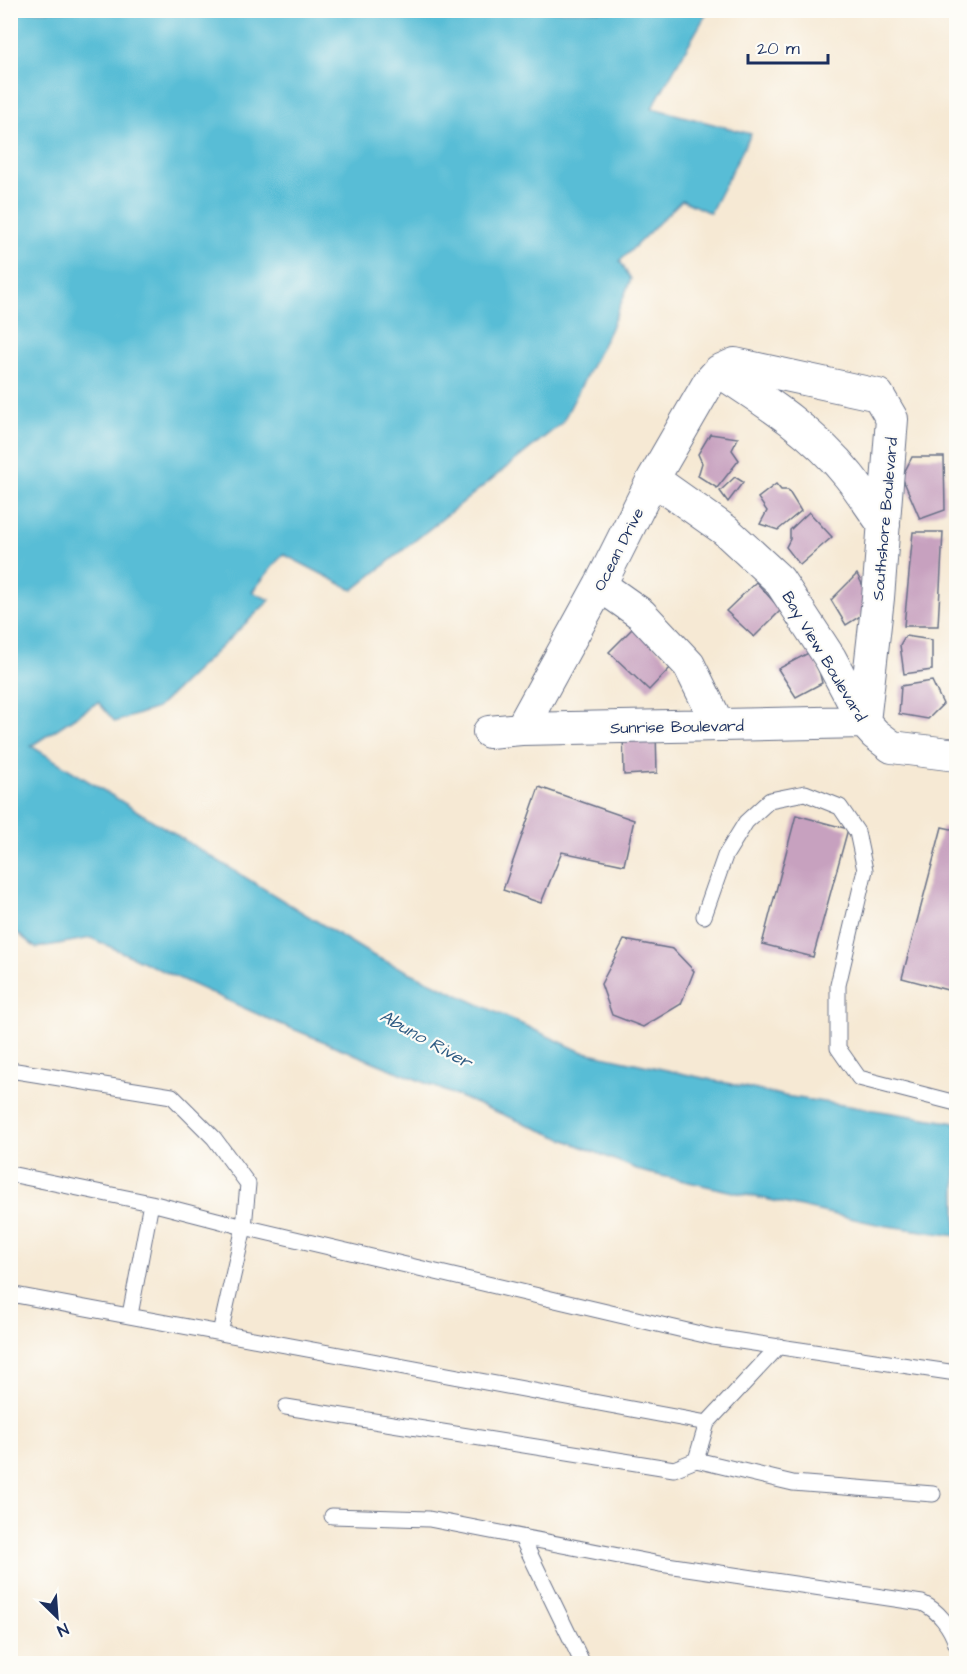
<svg xmlns="http://www.w3.org/2000/svg" width="967" height="1674" font-family="'Architects Daughter',sans-serif">
  <rect width="100%" height="100%" fill="#fdfcf7"/>
  <filter id="ink" filterUnits="userSpaceOnUse"><feTurbulence type="fractalNoise" baseFrequency=".0167" numOctaves="2"/><feDisplacementMap in="SourceGraphic" scale="12" xChannelSelector="R" yChannelSelector="G"/><feConvolveMatrix kernelMatrix="1 2 1 2 8 2 1 2 1" color-interpolation-filters="sRGB"/></filter>
  <filter id="wash" filterUnits="userSpaceOnUse"><feTurbulence type="fractalNoise" baseFrequency=".008" numOctaves="4" result="noise"/><feDisplacementMap in="SourceGraphic" scale="24" xChannelSelector="R" yChannelSelector="G"/><feGaussianBlur stdDeviation="1.35" result="paint"/><feColorMatrix in="noise" values="0 0 0 0 0 0 0 0 0 0 0 0 0 0 0 0 0 1.4 0 .05"/><feComposite in="paint" operator="in"/></filter>
  <g filter="url(#wash)">
    <rect width="100%" height="100%" fill="#f6e9d4"/>
    <!-- water -->
    <path fill="#58bdd6" stroke="#3a769a" stroke-width="1.5" d="M 10,11 L 708,11 L 652,108 L 751,134 L 710,213 L 682,200 L 620,261 L 631,279 L 610,330 L 562,423 L 353,590 L 283,554 L 252,592 L 270,600 L 157,708 L 115,722 L 98,702 L 31,746 L 372,955 L 580,1051 L 785,1096 L 956,1123 L 956,1236 L 881,1225 L 644,1172 L 266,1018 L 91,938 L 36,948 L 11,928 Z"/>
    <g id="blocks">
      <!-- building -->
      <path fill="#c7a1bf" d="M 710,434 L 738,438 L 732,450 L 739,460 L 717,488 L 698,476 L 702,463 L 698,454 Z
        M 912,457 L 944,457 L 945,510 L 920,519 L 902,477 Z
        M 735,477 L 743,482 L 728,502 L 720,491 Z
        M 776,484 L 781,490 L 788,490 L 801,511 L 778,530 L 760,524 L 767,511 L 758,498 Z
        M 809,512 L 832,537 L 800,565 L 786,547 L 790,539 L 790,530 Z
        M 913,532 L 943,532 L 938,626 L 904,626 Z
        M 857,574 L 868,596 L 862,615 L 846,625 L 831,600 Z
        M 756,582 L 781,610 L 754,637 L 726,611 Z
        M 635,626 L 673,665 L 649,690 L 609,652 Z
        M 905,636 L 932,640 L 932,670 L 904,674 L 900,645 Z
        M 814,650 L 822,683 L 796,697 L 778,669 Z
        M 932,681 L 943,704 L 928,719 L 899,714 L 901,686 Z
        M 656,731 L 657,773 L 624,775 L 623,732 Z
        M 539,787 L 634,820 L 624,865 L 562,852 L 541,903 L 503,890 Z
        M 796,815 L 848,829 L 813,957 L 762,944 Z
        M 942,827 L 956,830 L 956,988 L 955,992 L 902,978 Z
        M 624,940 L 673,949 L 694,971 L 681,1004 L 643,1027 L 612,1015 L 601,984 Z"/>
    </g>
  </g>
  <g filter="url(#ink)">
    <use href="#blocks" fill-opacity="0" stroke="#687087" stroke-width="1.5"/>
    <g fill="none" stroke-linecap="round" stroke-linejoin="round">
      <!-- lane casing -->
      <g stroke="#687087" stroke-width="17">
        <path id="lane" d="M 704,916 L 725,856 L 746,822 L 770,800 L 805,793 L 840,807 L 857,832 L 865,870 L 838,985 L 838,1048 L 859,1078 L 956,1103
          M 10,1070 L 172,1096 L 214,1138 L 248,1184 L 244,1227 L 220,1333
          M 10,1174 L 151,1203 L 244,1227 L 713,1337 L 956,1373
          M 10,1294 L 707,1423 L 779,1346
          M 130,1315 L 151,1203
          M 286,1407 L 674,1469 L 696,1460 L 707,1423
          M 696,1460 L 793,1483 L 933,1494
          M 332,1516 L 429,1519 L 660,1564 L 922,1603 C 938,1610 951,1627 956,1644
          M 522,1538 L 583,1664"/>
      </g>
      <!-- street casing -->
      <g stroke="#687087" stroke-width="34">
        <path id="street" d="M 719,371 C 765,401 814,432 849,476 C 861,491 872,509 884,525
          M 653,479 L 725,530 L 779,580 L 830,658 L 864,722 L 875,734 L 892,747 L 956,755
          M 600,585 L 641,614 L 689,665 L 718,724
          M 521,729 L 600,585 L 653,479 L 709,382 L 719,371 L 735,364 L 878,395 L 892,419 L 878,598 L 864,722
          M 489,732 L 521,729 L 864,722"/>
      </g>
      <!-- lane -->
      <use href="#lane" stroke="#fff" stroke-width="15"/>
      <!-- street -->
      <use href="#street" stroke="#fff" stroke-width="32"/>
    </g>
  </g>
  <g text-anchor="middle" stroke-width="4.5" stroke-linejoin="round" paint-order="stroke">
    <!-- street labels -->
    <g font-size="16" fill="#1b2f5e" stroke="#fdfcf7">
      <text transform="translate(884 519) rotate(-85)" y="6">Southshore Boulevard</text>
      <text transform="translate(618 549) rotate(-63)" y="6">Ocean Drive</text>
      <text transform="translate(825 656) rotate(59)" y="6">Bay View Boulevard</text>
      <text transform="translate(677 726) rotate(-1)" y="6">Sunrise Boulevard</text>
    </g>
    <!-- water labels -->
    <g font-size="18" font-style="italic" fill="#2d5a82" stroke="#fdfcf7">
      <text transform="translate(426 1039) rotate(29)" y="6">Abuno River</text>
    </g>
  </g>
  <!-- margin -->
  <rect width="967" height="1674" fill="none" stroke="#fdfcf7" stroke-width="36"/>
  <!-- north arrow -->
  <g transform="translate(57 1617) rotate(155)" stroke="#fdfcf7" stroke-width="4.5" paint-order="stroke">
  <path d="M0-4.5L10 22L0 15L-10 22Z" fill="#1b2f5e"/>
  <text y="-9" font-size="16" font-weight="bold" text-anchor="middle" fill="#1b2f5e">N</text>
  </g>
  <!-- scale -->
  <path d="M748 54v9h80v-9" fill="none" stroke="#1b2f5e" stroke-width="3"/>
  <text x="757" y="54" font-size="18" fill="#1b2f5e" stroke="#fdfcf7" stroke-width="4.5" paint-order="stroke">20 m</text>
</svg>
